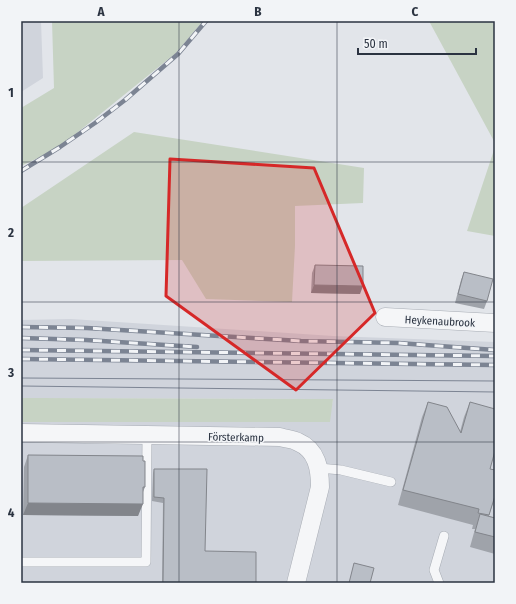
<svg xmlns="http://www.w3.org/2000/svg" width="516" height="604" font-family="'Fira Sans Condensed',sans-serif">
  <rect width="100%" height="100%" fill="#e2e5ea"/>
  <!-- built -->
  <path fill="#d0d4dc" d="M 21,21 L 41,21 L 43,78 L 21,92 Z
    M 71,319 L 333,336 L 495,342 L 495,583 L 21,583 L 21,422 L 329,422 L 333,399 L 21,398 L 21,320 Z"/>
  <!-- green -->
  <path fill="#c7d3c4" d="M 52,21 L 203,21 L 176,53 L 57,149 L 21,166 L 21,108 L 54,88 Z
    M 429,21 L 492,21 L 495,28 L 495,143 Z
    M 134,132 L 364,168 L 363,203 L 295,206 L 295,246 L 292,302 L 206,299 L 182,260 L 21,261 L 21,208 Z
    M 495,147 L 495,236 L 467,231 Z
    M 21,398 L 38,398 L 333,399 L 330,422 L 21,422 Z"/>
  <g fill="none" stroke-linecap="round" stroke-linejoin="round">
    <!-- service casing -->
    <g stroke="#a7acb4" stroke-width="10">
      <path id="service" d="M 319,468 L 341,470 L 391,482
        M 21,562 L 146,562 L 147,436
        M 439,583 L 434,570 L 444,536"/>
    </g>
    <!-- minor casing -->
    <g stroke="#a7acb4" stroke-width="19">
      <path id="minor" d="M 385,317 L 495,323
        M 21,433 L 280,437 C 286,439 293,439 298,442 C 317,450 320,469 320,487 L 296,583"/>
    </g>
    <!-- service -->
    <use href="#service" stroke="#f5f6f8" stroke-width="9"/>
    <!-- minor -->
    <use href="#minor" stroke="#f5f6f8" stroke-width="18"/>
    <!-- tram -->
    <path stroke="#7c8493" stroke-width="1" d="M 21,378 L 495,381
      M 21,386 L 495,392"/>
    <!-- rail casing -->
    <g stroke="#7c8493" stroke-width="4.5">
      <path id="rail" d="M 21,171 L 60,147 L 95,123 L 125,100 L 178,54 L 206,21
        M 21,327 L 87,328 L 301,341 L 398,343 L 495,350
        M 21,338 L 86,340 L 197,347
        M 21,350 L 495,356
        M 21,359 L 495,365"/>
    </g>
    <!-- rail -->
    <use href="#rail" stroke="#f2f4f7" stroke-width="3" stroke-dasharray="9" stroke-linecap="butt"/>
  </g>
  <!-- wall -->
  <path fill="#9fa3aa" d="M 315,265 L 360,294 L 311,293 L 312,273 Z
    M 464,272 L 487,301 L 484,309 L 455,303 L 461,280 Z
    M 428,402 L 460,432 L 464,417 L 470,402 L 490,469 L 495,496 L 489,516 L 495,518 L 495,554 L 470,547 L 475,529 L 472,529 L 473,525 L 398,505 L 422,417 Z
    M 28,455 L 145,487 L 143,492 L 138,516 L 23,515 L 24,467 Z
    M 154,469 L 205,551 L 256,583 L 162,583 L 163,503 L 152,501 L 153,473 Z"/>
  <!-- shaded-wall -->
  <path fill="#82858b" d="M 314,285 L 363,286 L 360,294 L 311,293 Z
    M 28,503 L 143,504 L 138,516 L 23,515 Z"/>
  <!-- building -->
  <path fill="#b9bec6" stroke="#82858b" d="M 315,265 L 363,266 L 363,286 L 314,285 Z
    M 464,272 L 493,279 L 487,301 L 458,294 Z
    M 428,402 L 447,407 L 461,433 L 470,402 L 495,409 L 495,451 L 490,469 L 495,470 L 495,496 L 489,515 L 478,513 L 479,509 L 403,490 Z
    M 28,455 L 143,456 L 143,461 L 145,461 L 145,487 L 143,487 L 143,504 L 28,503 Z
    M 154,469 L 207,469 L 205,551 L 256,552 L 256,583 L 163,583 L 164,498 L 154,497 Z
    M 480,514 L 495,518 L 495,537 L 475,532 Z
    M 354,563 L 374,568 L 370,583 L 349,583 Z"/>
  <!-- marked area -->
  <path fill="#d62828" fill-opacity="0.2" stroke="#d62828" stroke-width="3" stroke-linejoin="round" d="M 170,159 L 314,168 L 375,313 L 296,390 L 166,296 Z"/>
  <!-- grid -->
  <path fill="none" stroke="#2b3341" stroke-width="1" stroke-opacity="0.55" d="M 179,21 L 179,583M 337,21 L 337,583M 21,162 L 495,162M 21,302 L 495,302M 21,442 L 495,442"/>
  <g text-anchor="middle" stroke-width="3" stroke-linejoin="round" paint-order="stroke">
    <!-- street labels -->
    <g font-size="11" fill="#2b3341" stroke="#f2f4f7">
      <text transform="translate(440 321) rotate(3)" y="4">Heykenaubrook</text>
      <text transform="translate(236 437) rotate(1)" y="4">Försterkamp</text>
    </g>
  </g>
  <!-- border -->
  <rect width="516" height="604" fill="none" stroke="#f2f4f7" stroke-width="44"/>
  <!-- scale -->
  <path d="M358 48v6h118v-6" fill="none" stroke="#2b3341" stroke-width="2"/>
  <text x="364" y="48" font-size="12" fill="#2b3341" stroke="#f2f4f7" stroke-width="3" paint-order="stroke">50 m</text>
  <rect x="22" y="22" width="472" height="560" fill="none" stroke="#2b3341" stroke-width="1.5"/>
  <g font-size="13" text-anchor="middle" font-weight="bold" fill="#2b3341">
    <text x="101" y="16">A</text>
    <text x="258" y="16">B</text>
    <text x="415" y="16">C</text>
    <text x="11" y="97">1</text>
    <text x="11" y="237">2</text>
    <text x="11" y="377">3</text>
    <text x="11" y="517">4</text>
  </g>
</svg>
